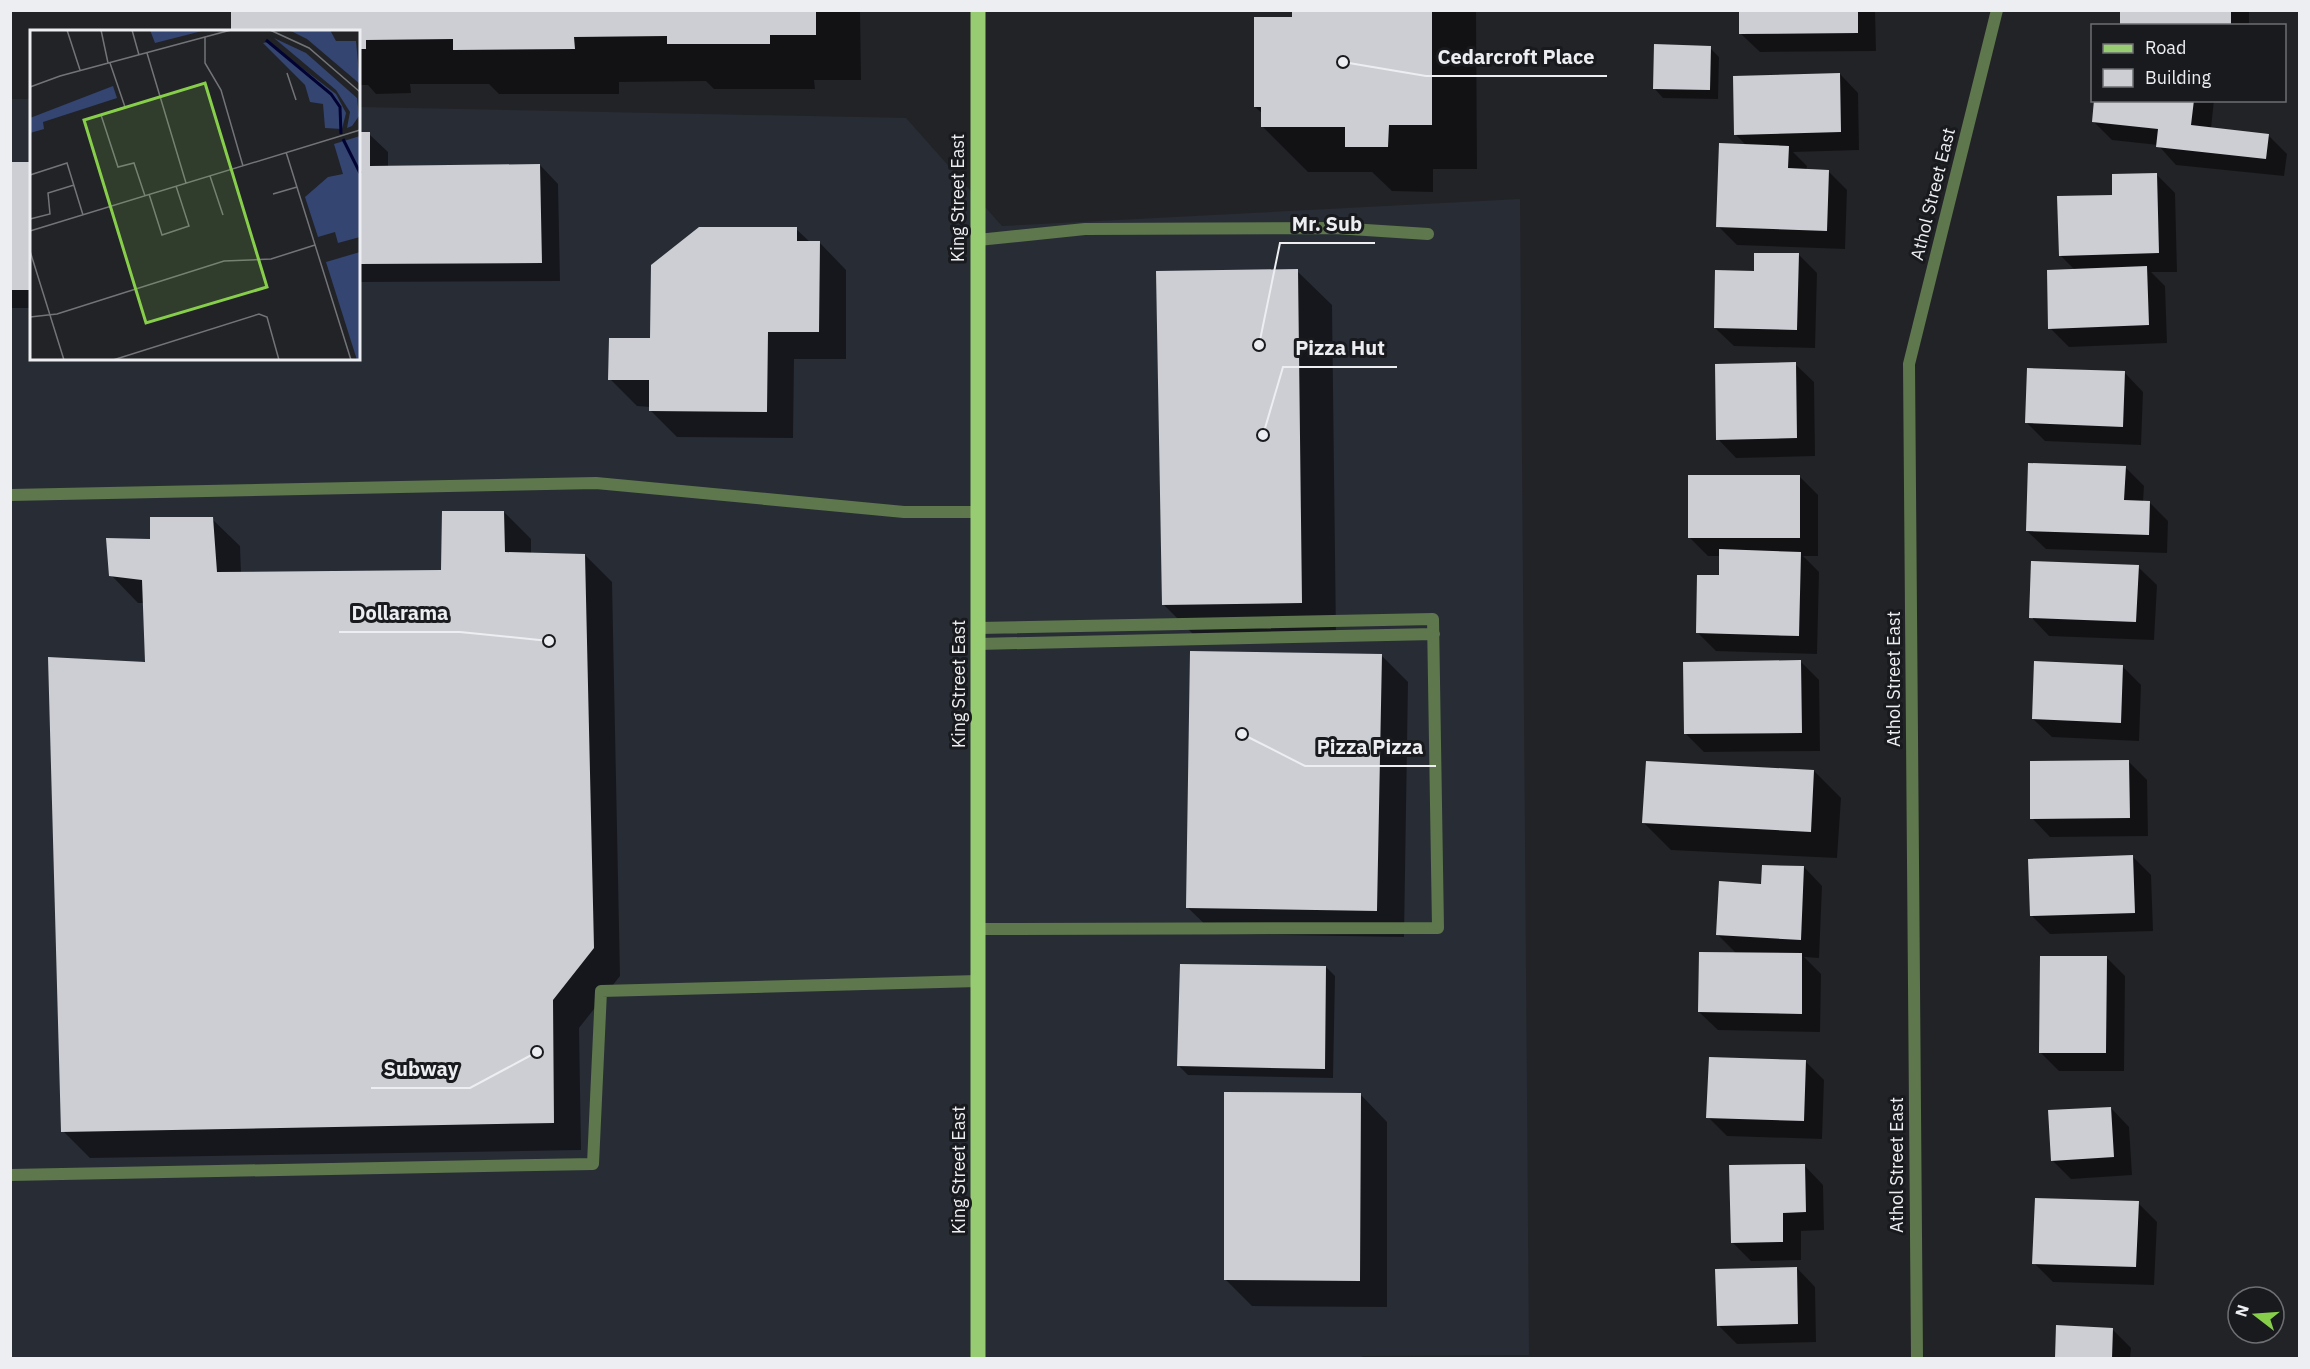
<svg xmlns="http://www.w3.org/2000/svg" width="2310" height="1369" font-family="'IBM Plex Sans',sans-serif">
  <rect width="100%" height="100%" fill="#222327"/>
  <!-- built -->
  <path fill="#282c35" d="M 11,99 L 31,99 L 32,358 L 358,358 L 359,107 L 906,118 L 1002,226 L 1520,199 L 1529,1355 L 1362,1356 L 1361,1358 L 11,1358 Z"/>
  <!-- shadow -->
  <path fill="#0007" d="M 233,10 L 860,10 L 861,80 L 814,80 L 815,89 L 714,89 L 706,81 L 619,82 L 619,94 L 499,94 L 489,84 L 410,84 L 411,93 L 376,94 L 368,85 L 358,85 L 358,32 L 235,32 L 233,30 Z
    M 1294,10 L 1476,10 L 1477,169 L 1433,169 L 1433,192 L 1392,191 L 1372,172 L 1308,172 L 1263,127 L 1263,114 L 1255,107 L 1294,19 Z
    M 1740,10 L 1875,10 L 1876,51 L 1760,52 L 1741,34 Z
    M 2121,10 L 2249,10 L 2249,26 L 2123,26 L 2121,23 Z
    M 1710,48 L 1719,57 L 1718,99 L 1663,98 L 1654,88 Z
    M 1840,74 L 1858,93 L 1859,150 L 1793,152 L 1807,166 L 1806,171 L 1828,171 L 1847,190 L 1845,249 L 1737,245 L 1718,226 L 1747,146 L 1735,134 Z
    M 2096,100 L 2214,100 L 2211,128 L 2268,135 L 2287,154 L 2284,176 L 2176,165 L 2158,145 L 2112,140 L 2093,121 Z
    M 358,134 L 369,134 L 388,152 L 388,167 L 540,165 L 558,184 L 560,281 L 358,282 Z
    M 10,164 L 32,164 L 32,308 L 10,308 Z
    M 2156,174 L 2175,193 L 2177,272 L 2151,272 L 2165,286 L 2167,343 L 2069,347 L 2050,328 L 2075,270 L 2060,255 L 2114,196 Z
    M 796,229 L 810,242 L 819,242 L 846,270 L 846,359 L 794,359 L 793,438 L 677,437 L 650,410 L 650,407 L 637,406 L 610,379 L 652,340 Z
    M 1799,255 L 1817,273 L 1815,348 L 1734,346 L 1715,328 L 1755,272 Z
    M 1297,271 L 1332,305 L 1336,637 L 1198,639 L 1163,604 Z
    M 1795,364 L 1814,382 L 1815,456 L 1736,458 L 1718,439 Z
    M 2125,373 L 2143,392 L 2141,445 L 2045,441 L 2027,423 Z
    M 2125,467 L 2144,486 L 2143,502 L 2149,502 L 2168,521 L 2167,553 L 2046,549 L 2027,531 Z
    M 1799,476 L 1818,495 L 1818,556 L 1803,556 L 1819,572 L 1817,654 L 1716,651 L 1697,632 L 1720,577 L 1721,556 L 1708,556 L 1689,537 Z
    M 504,512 L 531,539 L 531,554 L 585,555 L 612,582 L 620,976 L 579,1028 L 581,1150 L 90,1158 L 63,1131 L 146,664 L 144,603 L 138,603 L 111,575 L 152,540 L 212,519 L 240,546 L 241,573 L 443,571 Z
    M 2138,567 L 2157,585 L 2154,640 L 2049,636 L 2031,617 Z
    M 1381,655 L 1408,682 L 1404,937 L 1215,934 L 1187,907 Z
    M 1801,662 L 1819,680 L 1820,751 L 1704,752 L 1685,733 Z
    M 2122,666 L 2141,685 L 2139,741 L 2052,737 L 2033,719 Z
    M 2128,761 L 2147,780 L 2148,836 L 2050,837 L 2032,818 Z
    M 1814,771 L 1841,798 L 1837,858 L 1671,850 L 1644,823 Z
    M 2133,857 L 2151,875 L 2153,931 L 2050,934 L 2032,916 Z
    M 1804,867 L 1822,886 L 1819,958 L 1804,957 L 1821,974 L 1820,1032 L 1718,1030 L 1699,1012 L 1737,954 L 1718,935 L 1763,885 Z
    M 2107,958 L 2125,976 L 2124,1071 L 2059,1071 L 2040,1052 Z
    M 1326,967 L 1335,976 L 1333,1078 L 1188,1075 L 1179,1066 Z
    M 1805,1061 L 1824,1080 L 1822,1139 L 1727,1136 L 1708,1117 Z
    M 1360,1094 L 1387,1122 L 1387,1307 L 1252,1306 L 1225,1279 Z
    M 2111,1108 L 2129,1127 L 2132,1175 L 2071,1179 L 2052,1160 Z
    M 2298,1161 L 2300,1161 L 2300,1190 L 2299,1190 Z
    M 1805,1166 L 1823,1185 L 1824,1230 L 1801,1231 L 1801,1260 L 1751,1261 L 1732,1242 Z
    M 2138,1203 L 2157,1222 L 2154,1285 L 2053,1282 L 2034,1263 Z
    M 1797,1268 L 1815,1287 L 1816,1342 L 1737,1344 L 1718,1325 Z
    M 2058,1327 L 2112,1329 L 2131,1348 L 2130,1358 L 2056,1358 Z"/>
  <!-- building -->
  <path fill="#ccced3" d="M 231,10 L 816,10 L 816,35 L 770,35 L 770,44 L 667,44 L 667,36 L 574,37 L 575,49 L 453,50 L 453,39 L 366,40 L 366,49 L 358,49 L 358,32 L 231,30 Z
    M 1292,10 L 1432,10 L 1432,125 L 1389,125 L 1388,147 L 1345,147 L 1345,127 L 1261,127 L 1261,107 L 1254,107 L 1254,17 L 1292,17 Z
    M 1739,10 L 1858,10 L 1858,33 L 1739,34 Z
    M 2120,10 L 2231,10 L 2231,24 L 2120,24 Z
    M 1654,44 L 1711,46 L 1710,90 L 1653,89 Z
    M 1840,73 L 1841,132 L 1734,135 L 1733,76 Z
    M 2094,100 L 2194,100 L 2191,125 L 2269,134 L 2266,159 L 2156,147 L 2158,129 L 2092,122 Z
    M 358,132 L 370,132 L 370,166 L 540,164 L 542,263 L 358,264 Z
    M 1719,143 L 1789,146 L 1788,168 L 1829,170 L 1827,231 L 1716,227 Z
    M 10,162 L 32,162 L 32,290 L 10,290 Z
    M 2157,173 L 2159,253 L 2059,256 L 2057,196 L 2112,195 L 2112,174 Z
    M 699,227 L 797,227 L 797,241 L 820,241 L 819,332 L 768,332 L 767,412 L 649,411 L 649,380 L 608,380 L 609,338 L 650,338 L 651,265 Z
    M 1754,253 L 1799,253 L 1797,330 L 1714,328 L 1715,270 L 1754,271 Z
    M 2147,266 L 2149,325 L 2048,329 L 2047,270 Z
    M 1298,269 L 1302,603 L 1162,605 L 1156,271 Z
    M 1796,362 L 1797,438 L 1716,440 L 1715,364 Z
    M 2027,368 L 2125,371 L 2123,427 L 2025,423 Z
    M 2028,463 L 2126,466 L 2124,500 L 2150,501 L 2149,535 L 2026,531 Z
    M 1688,475 L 1800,475 L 1800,538 L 1688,538 Z
    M 442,511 L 504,511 L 505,552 L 585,554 L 594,948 L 553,1000 L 554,1123 L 61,1132 L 48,657 L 145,662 L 142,580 L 109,576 L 106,538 L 150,539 L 150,517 L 213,517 L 217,572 L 441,570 Z
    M 1719,549 L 1801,552 L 1799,636 L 1696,633 L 1697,575 L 1719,575 Z
    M 2031,561 L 2139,565 L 2136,622 L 2029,618 Z
    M 1190,651 L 1382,654 L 1377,911 L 1186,908 Z
    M 1801,660 L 1802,733 L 1684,734 L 1683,662 Z
    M 2034,661 L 2123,665 L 2121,723 L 2032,719 Z
    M 2129,760 L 2130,818 L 2030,819 L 2030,761 Z
    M 1646,761 L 1814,770 L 1811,832 L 1642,823 Z
    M 2133,855 L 2135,913 L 2030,916 L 2028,859 Z
    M 1762,865 L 1804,866 L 1801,940 L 1716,935 L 1719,881 L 1761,884 Z
    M 1699,952 L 1802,953 L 1802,1014 L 1698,1012 Z
    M 2040,956 L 2107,956 L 2106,1053 L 2039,1053 Z
    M 1180,964 L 1326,966 L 1325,1069 L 1177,1066 Z
    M 1709,1057 L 1806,1060 L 1804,1121 L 1706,1118 Z
    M 1224,1092 L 1361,1093 L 1360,1281 L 1224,1280 Z
    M 2111,1107 L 2114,1157 L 2051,1161 L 2048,1110 Z
    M 1805,1164 L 1806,1212 L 1783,1213 L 1783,1242 L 1731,1243 L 1729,1165 Z
    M 2035,1198 L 2139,1201 L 2136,1267 L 2032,1264 Z
    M 1797,1267 L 1798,1324 L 1717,1326 L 1715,1269 Z
    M 2056,1325 L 2113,1328 L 2112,1358 L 2055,1358 Z"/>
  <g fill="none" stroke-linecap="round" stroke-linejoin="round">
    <!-- lane -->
    <path stroke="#5e774d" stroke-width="12" d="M 978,240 L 1085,229 L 1335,228 L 1428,234
      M 10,495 L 596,483 L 904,512 L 978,512
      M 978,644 L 1434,634
      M 978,929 L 1438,928 L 1433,619 L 978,628
      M 10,1175 L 593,1164 L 601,991 L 978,981"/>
    <!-- street -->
    <path stroke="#5e774d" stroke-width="12" d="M 1917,1358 L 1909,364 L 1997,10"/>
    <!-- primary -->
    <path stroke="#98cc73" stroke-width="15" d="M 978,10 L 978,1358"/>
  </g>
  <g text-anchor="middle" stroke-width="6" stroke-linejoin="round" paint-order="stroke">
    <!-- street labels -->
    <g font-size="18" fill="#edeef1" stroke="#181a1d">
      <text transform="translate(1933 194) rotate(-76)" y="6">Athol Street East</text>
      <text transform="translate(958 198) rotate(-90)" y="6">King Street East</text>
      <text transform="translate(1894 679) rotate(-90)" y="6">Athol Street East</text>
      <text transform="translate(959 684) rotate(-90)" y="6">King Street East</text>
      <text transform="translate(1897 1165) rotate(-90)" y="6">Athol Street East</text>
      <text transform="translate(959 1170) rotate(-90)" y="6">King Street East</text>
    </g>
  </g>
  <!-- overview -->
  <g transform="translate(30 30)">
    <rect width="330" height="330" fill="#222327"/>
    <path d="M 120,0 L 176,0 L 125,13 ZM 259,0 L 300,0 L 306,11 L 326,11 L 330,54 L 277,9 ZM 244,8 L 276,23 L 327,68 L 329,86 L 322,96 L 317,98 L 320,82 L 306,60 ZM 238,12 L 306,64 L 316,83 L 312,99 L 295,98 L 293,74 L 280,72 L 275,55 L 233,13 ZM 83,56 L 87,68 L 13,92 L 14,99 L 0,103 L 0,88 ZM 330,106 L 330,207 L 308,213 L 305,202 L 288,207 L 275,167 L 298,147 L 313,144 L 304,114 ZM 330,222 L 330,330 L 327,330 L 296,232 Z" fill="#344571"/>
    <path fill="none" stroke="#020332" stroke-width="3" d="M 236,10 L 301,64 L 310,77 L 311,104M 313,109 L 330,143"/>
    <path fill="none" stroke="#737478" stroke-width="1.5" d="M 37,0 L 50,40M 71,0 L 78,33M 102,0 L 109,25M 240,0 L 279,18 L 330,62M 175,7 L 175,33 L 191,60 L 213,136M 117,23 L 156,153M 80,33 L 95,77 L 71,85 L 88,137 L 104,133 L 115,166M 257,43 L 266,70M 0,57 L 30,46 L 201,0M 256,122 L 321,330M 0,145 L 37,133 L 53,185M 180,146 L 193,185M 119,164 L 132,205 L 159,196 L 146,156M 243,164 L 267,157M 0,189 L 20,184 L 18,163 L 44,155M 0,201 L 330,100M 0,221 L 34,330M 0,287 L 27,284 L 194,231 L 241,229 L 285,215M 83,330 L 229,284 L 237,287 L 249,330"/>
    <path fill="#87cf4b" fill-opacity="0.15" stroke="#87cf4b" stroke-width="3" d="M 175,53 L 237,257 L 116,293 L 54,90 Z"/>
    <rect width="330" height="330" fill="none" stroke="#edeef1" stroke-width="3"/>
  </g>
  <!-- callouts -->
  <path fill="none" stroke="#edeef1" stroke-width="2" d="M1343 62L1426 76H1607M1259 345L1280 243H1375M1263 435L1283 367H1397M549 641L460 632H339M1242 734L1305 766H1436M537 1052L470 1088H371"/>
  <g fill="#edeef1" stroke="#181a1d" stroke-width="2">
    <circle cx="1343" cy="62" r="6"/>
    <circle cx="1259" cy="345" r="6"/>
    <circle cx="1263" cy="435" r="6"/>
    <circle cx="549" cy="641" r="6"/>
    <circle cx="1242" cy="734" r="6"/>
    <circle cx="537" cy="1052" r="6"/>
  </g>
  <g font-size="20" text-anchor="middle" font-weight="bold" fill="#edeef1" stroke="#181a1d" stroke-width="6" stroke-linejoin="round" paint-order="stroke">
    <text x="1516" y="64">Cedarcroft Place</text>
    <text x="1327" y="231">Mr. Sub</text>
    <text x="1340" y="355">Pizza Hut</text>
    <text x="400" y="620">Dollarama</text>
    <text x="1370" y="754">Pizza Pizza</text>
    <text x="421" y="1076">Subway</text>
  </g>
  <!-- border -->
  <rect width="2310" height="1369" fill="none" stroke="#edeef1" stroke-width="24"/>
  <!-- legend -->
  <rect x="2091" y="24" width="195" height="78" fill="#181a1d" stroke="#6d6f72" stroke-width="1.5"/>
  <rect x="2103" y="44" width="30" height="9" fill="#98cc73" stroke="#6d6f72" stroke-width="1.5"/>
  <text x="2145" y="54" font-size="18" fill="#edeef1">Road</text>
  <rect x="2103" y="69" width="30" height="18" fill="#ccced3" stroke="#6d6f72" stroke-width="1.5"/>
  <text x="2145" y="84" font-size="18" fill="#edeef1">Building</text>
  <!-- north arrow -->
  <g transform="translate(2256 1315) rotate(287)"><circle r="28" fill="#181a1d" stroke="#6d6f72" stroke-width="1.5"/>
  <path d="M0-4.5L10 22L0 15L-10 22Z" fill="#87cf4b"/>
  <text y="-9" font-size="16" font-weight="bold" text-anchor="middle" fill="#edeef1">N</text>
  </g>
</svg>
